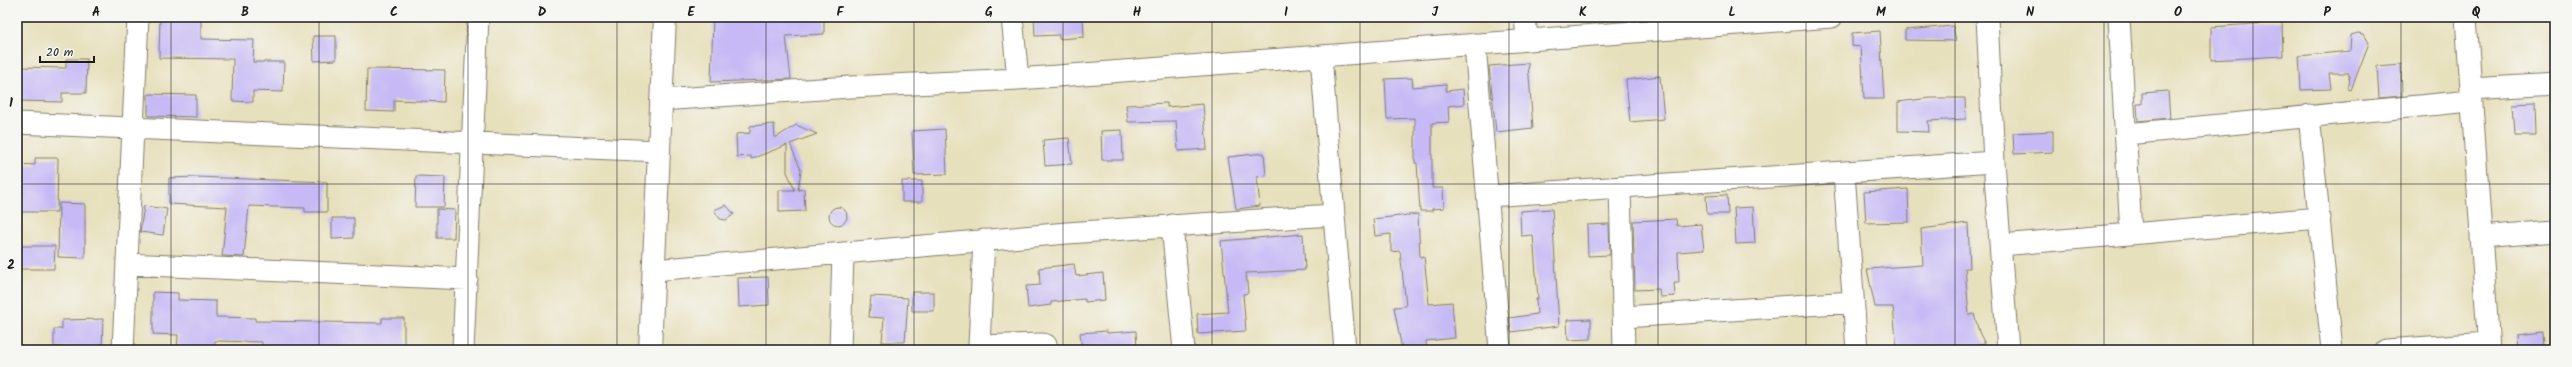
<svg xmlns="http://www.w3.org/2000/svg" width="2572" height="367" font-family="Kalam,sans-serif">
  <rect width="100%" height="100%" fill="#f6f6f2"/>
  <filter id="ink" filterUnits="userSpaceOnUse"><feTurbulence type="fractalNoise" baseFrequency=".025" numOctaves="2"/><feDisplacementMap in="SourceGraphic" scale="8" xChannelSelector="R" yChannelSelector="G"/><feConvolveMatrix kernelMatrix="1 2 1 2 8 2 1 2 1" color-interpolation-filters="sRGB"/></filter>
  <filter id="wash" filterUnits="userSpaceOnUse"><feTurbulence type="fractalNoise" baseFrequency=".012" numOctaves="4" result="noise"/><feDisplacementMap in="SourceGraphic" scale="16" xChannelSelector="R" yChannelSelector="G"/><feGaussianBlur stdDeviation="0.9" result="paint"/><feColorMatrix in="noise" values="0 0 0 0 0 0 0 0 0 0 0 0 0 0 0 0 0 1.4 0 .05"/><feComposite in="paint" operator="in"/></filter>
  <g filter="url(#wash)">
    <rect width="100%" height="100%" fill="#e7e0bc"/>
    <g id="blocks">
      <!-- building -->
      <path fill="#c6b9f5" d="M 160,17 L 201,17 L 201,39 L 254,40 L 253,62 L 284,62 L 283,92 L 253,91 L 253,102 L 232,101 L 233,59 L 159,58 Z
        M 713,17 L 824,17 L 824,34 L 786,36 L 791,79 L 711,82 Z
        M 1034,17 L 1083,17 L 1084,37 L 1059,39 L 1059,35 L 1035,36 Z
        M 2282,22 L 2283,56 L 2211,60 L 2211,27 Z
        M 1953,26 L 1956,41 L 1905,40 L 1905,30 Z
        M 1880,31 L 1884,99 L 1864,99 L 1861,47 L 1852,46 L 1852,33 Z
        M 2358,33 L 2364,34 L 2369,43 L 2351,90 L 2348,89 L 2349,73 L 2329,73 L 2331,89 L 2301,90 L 2299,56 L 2350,51 L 2351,35 Z
        M 313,36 L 336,36 L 336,60 L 314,61 Z
        M 66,59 L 87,59 L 86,93 L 62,93 L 62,102 L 17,101 L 17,67 L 66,68 Z
        M 1528,63 L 1533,128 L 1496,132 L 1489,66 Z
        M 2401,64 L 2402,96 L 2379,98 L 2377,66 Z
        M 367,69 L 445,70 L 444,102 L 394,100 L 394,112 L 366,111 Z
        M 1660,76 L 1664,119 L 1630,122 L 1626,80 Z
        M 1412,78 L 1413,87 L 1446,84 L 1446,91 L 1463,89 L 1464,104 L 1448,106 L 1449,122 L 1432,123 L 1432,188 L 1443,188 L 1444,208 L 1432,209 L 1432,211 L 1420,211 L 1417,163 L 1415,163 L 1415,118 L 1387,119 L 1385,79 Z
        M 2168,91 L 2170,118 L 2138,121 L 2137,104 L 2142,104 L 2142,93 Z
        M 148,94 L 196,95 L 196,117 L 148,116 Z
        M 1931,98 L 1965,98 L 1966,119 L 1928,121 L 1929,132 L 1898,131 L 1898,102 Z
        M 1167,103 L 1167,107 L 1203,104 L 1207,149 L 1178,151 L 1176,121 L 1128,122 L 1126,105 Z
        M 2535,103 L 2536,135 L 2515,135 L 2513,104 Z
        M 774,124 L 775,138 L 796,125 L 817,134 L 790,144 L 801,170 L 798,190 L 804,189 L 805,211 L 779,212 L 779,190 L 795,190 L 787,172 L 787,145 L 751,159 L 751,156 L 737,157 L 736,134 L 750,133 L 750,126 Z
        M 945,129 L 947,174 L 914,175 L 912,131 Z
        M 1122,130 L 1123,160 L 1102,160 L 1101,131 Z
        M 2053,131 L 2053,152 L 2014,154 L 2013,133 Z
        M 1069,138 L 1072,164 L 1045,166 L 1043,140 Z
        M 1264,153 L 1266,176 L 1257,177 L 1260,206 L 1236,209 L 1228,157 Z
        M 35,158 L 58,158 L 57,212 L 17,212 L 17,164 L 35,165 Z
        M 416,176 L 445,177 L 444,207 L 415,207 Z
        M 197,177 L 327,182 L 327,212 L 305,212 L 305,208 L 249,206 L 244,257 L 222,256 L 227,207 L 169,204 L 169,178 Z
        M 902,181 L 922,181 L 922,202 L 902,202 Z
        M 1908,189 L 1909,222 L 1866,223 L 1864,192 Z
        M 1727,195 L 1728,214 L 1707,214 L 1706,196 Z
        M 59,203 L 85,204 L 85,258 L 58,257 Z
        M 726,205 L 734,214 L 726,220 L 720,219 L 714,210 Z
        M 144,206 L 167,209 L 163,235 L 140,232 Z
        M829 216a9 9 0 1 1 18 0a9 9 0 1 1-18 0Z
        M 1753,207 L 1755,243 L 1736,244 L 1734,208 Z
        M 437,209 L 455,210 L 454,238 L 437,238 Z
        M 1552,209 L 1559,326 L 1511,332 L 1509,318 L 1537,314 L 1536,299 L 1538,299 L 1533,235 L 1521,236 L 1520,211 Z
        M 1418,214 L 1420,257 L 1424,256 L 1429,304 L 1452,302 L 1455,338 L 1426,341 L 1427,350 L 1402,350 L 1394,307 L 1406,306 L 1400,251 L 1391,252 L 1391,234 L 1375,236 L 1373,219 Z
        M 332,218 L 354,218 L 354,238 L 332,239 Z
        M 1676,219 L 1677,226 L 1701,224 L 1704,250 L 1678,252 L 1679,283 L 1674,283 L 1675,296 L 1660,297 L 1659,289 L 1635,290 L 1633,221 Z
        M 1968,223 L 1970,268 L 1965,268 L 1969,315 L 1974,314 L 1979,332 L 1985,344 L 1942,350 L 1897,350 L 1893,307 L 1875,307 L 1867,269 L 1923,265 L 1921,229 Z
        M 1609,224 L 1610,255 L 1588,256 L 1587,225 Z
        M 1303,234 L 1305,270 L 1246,273 L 1248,293 L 1243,294 L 1246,331 L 1198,334 L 1197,314 L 1228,312 L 1221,241 Z
        M 17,246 L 55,246 L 54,269 L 17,269 Z
        M 1074,264 L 1076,276 L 1103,273 L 1105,300 L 1085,302 L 1085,299 L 1051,302 L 1051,305 L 1028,308 L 1026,286 L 1040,285 L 1039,268 Z
        M 768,277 L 769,305 L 739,307 L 738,278 Z
        M 153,292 L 178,293 L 178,300 L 216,301 L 216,317 L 255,318 L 255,321 L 382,323 L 382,318 L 404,318 L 404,350 L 262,348 L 262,342 L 215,341 L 214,350 L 177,350 L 178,335 L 153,334 Z
        M 912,292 L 934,292 L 934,311 L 912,311 Z
        M 871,296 L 908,298 L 905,342 L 882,342 L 884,318 L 869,317 Z
        M 103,319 L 102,348 L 54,347 L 54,329 L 62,329 L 62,320 Z
        M 1591,319 L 1591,339 L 1568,340 L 1567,320 Z
        M 1107,331 L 1107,333 L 1136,331 L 1137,350 L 1082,350 L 1080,333 Z
        M 2542,332 L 2543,350 L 2517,350 L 2516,335 Z"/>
    </g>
  </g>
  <g filter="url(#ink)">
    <use href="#blocks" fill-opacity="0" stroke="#827e6c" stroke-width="1"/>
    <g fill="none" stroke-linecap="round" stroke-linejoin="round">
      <!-- street casing -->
      <g stroke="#827e6c" stroke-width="23">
        <path id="street" d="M 1012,17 L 1018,79
          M 1525,17 L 1527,39
          M 1987,17 L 1994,162 L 2008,350
          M 2119,17 L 2131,234
          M 2466,17 L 2489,350
          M 1475,44 L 1500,350
          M 1321,56 L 1345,350
          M 2471,89 L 2555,84
          M 661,100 L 850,87 L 1018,79 L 1832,17
          M 2309,115 L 2332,350
          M 17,123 L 659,151
          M 2126,134 L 2471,101
          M 1844,173 L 1857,350
          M 1620,187 L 1624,350
          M 1488,196 L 1994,162
          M 1172,225 L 1184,350
          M 2481,237 L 2555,231
          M 984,240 L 979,346 L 1042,344 L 1046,345 L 1048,350
          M 2001,245 L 2320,218
          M 127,264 L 467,279
          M 654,270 L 1067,233 L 1332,215
          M 1624,317 L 1852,302
          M 123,350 L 138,17
          M 463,350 L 478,17
          M 840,350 L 843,253
          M 2386,350 L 2488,343"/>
      </g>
      <!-- secondary casing -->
      <g stroke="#827e6c" stroke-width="24">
        <path id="secondary" d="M 650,350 L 665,17"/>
      </g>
      <!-- street -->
      <use href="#street" stroke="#fff" stroke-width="21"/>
      <!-- secondary -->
      <use href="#secondary" stroke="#fff" stroke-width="22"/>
    </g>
  </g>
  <!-- grid -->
  <path fill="none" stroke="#1c1c1c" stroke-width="1" stroke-opacity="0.55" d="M 171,17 L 171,350M 319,17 L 319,350M 468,17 L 468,350M 617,17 L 617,350M 766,17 L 766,350M 914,17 L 914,350M 1063,17 L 1063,350M 1212,17 L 1212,350M 1360,17 L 1360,350M 1509,17 L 1509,350M 1658,17 L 1658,350M 1806,17 L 1806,350M 1955,17 L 1955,350M 2104,17 L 2104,350M 2253,17 L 2253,350M 2401,17 L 2401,350M 17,184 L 2555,184"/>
  <!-- margin -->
  <rect width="2572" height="367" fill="none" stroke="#f6f6f2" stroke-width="44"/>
  <!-- scale -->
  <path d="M40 56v6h54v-6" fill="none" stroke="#1c1c1c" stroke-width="2"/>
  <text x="46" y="56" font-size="12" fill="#1c1c1c" stroke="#f6f6f2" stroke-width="3" paint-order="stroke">20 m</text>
  <rect x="22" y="22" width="2528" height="323" fill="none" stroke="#1c1c1c" stroke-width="1.5"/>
  <g font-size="13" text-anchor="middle" font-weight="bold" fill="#1c1c1c">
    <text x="96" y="16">A</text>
    <text x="245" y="16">B</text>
    <text x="394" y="16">C</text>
    <text x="542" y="16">D</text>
    <text x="691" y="16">E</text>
    <text x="840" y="16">F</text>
    <text x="989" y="16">G</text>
    <text x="1137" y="16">H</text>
    <text x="1286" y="16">I</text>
    <text x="1435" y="16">J</text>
    <text x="1583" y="16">K</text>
    <text x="1732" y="16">L</text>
    <text x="1881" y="16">M</text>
    <text x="2030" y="16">N</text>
    <text x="2178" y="16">O</text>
    <text x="2327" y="16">P</text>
    <text x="2476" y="16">Q</text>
    <text x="11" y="107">1</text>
    <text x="11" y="269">2</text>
  </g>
</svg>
